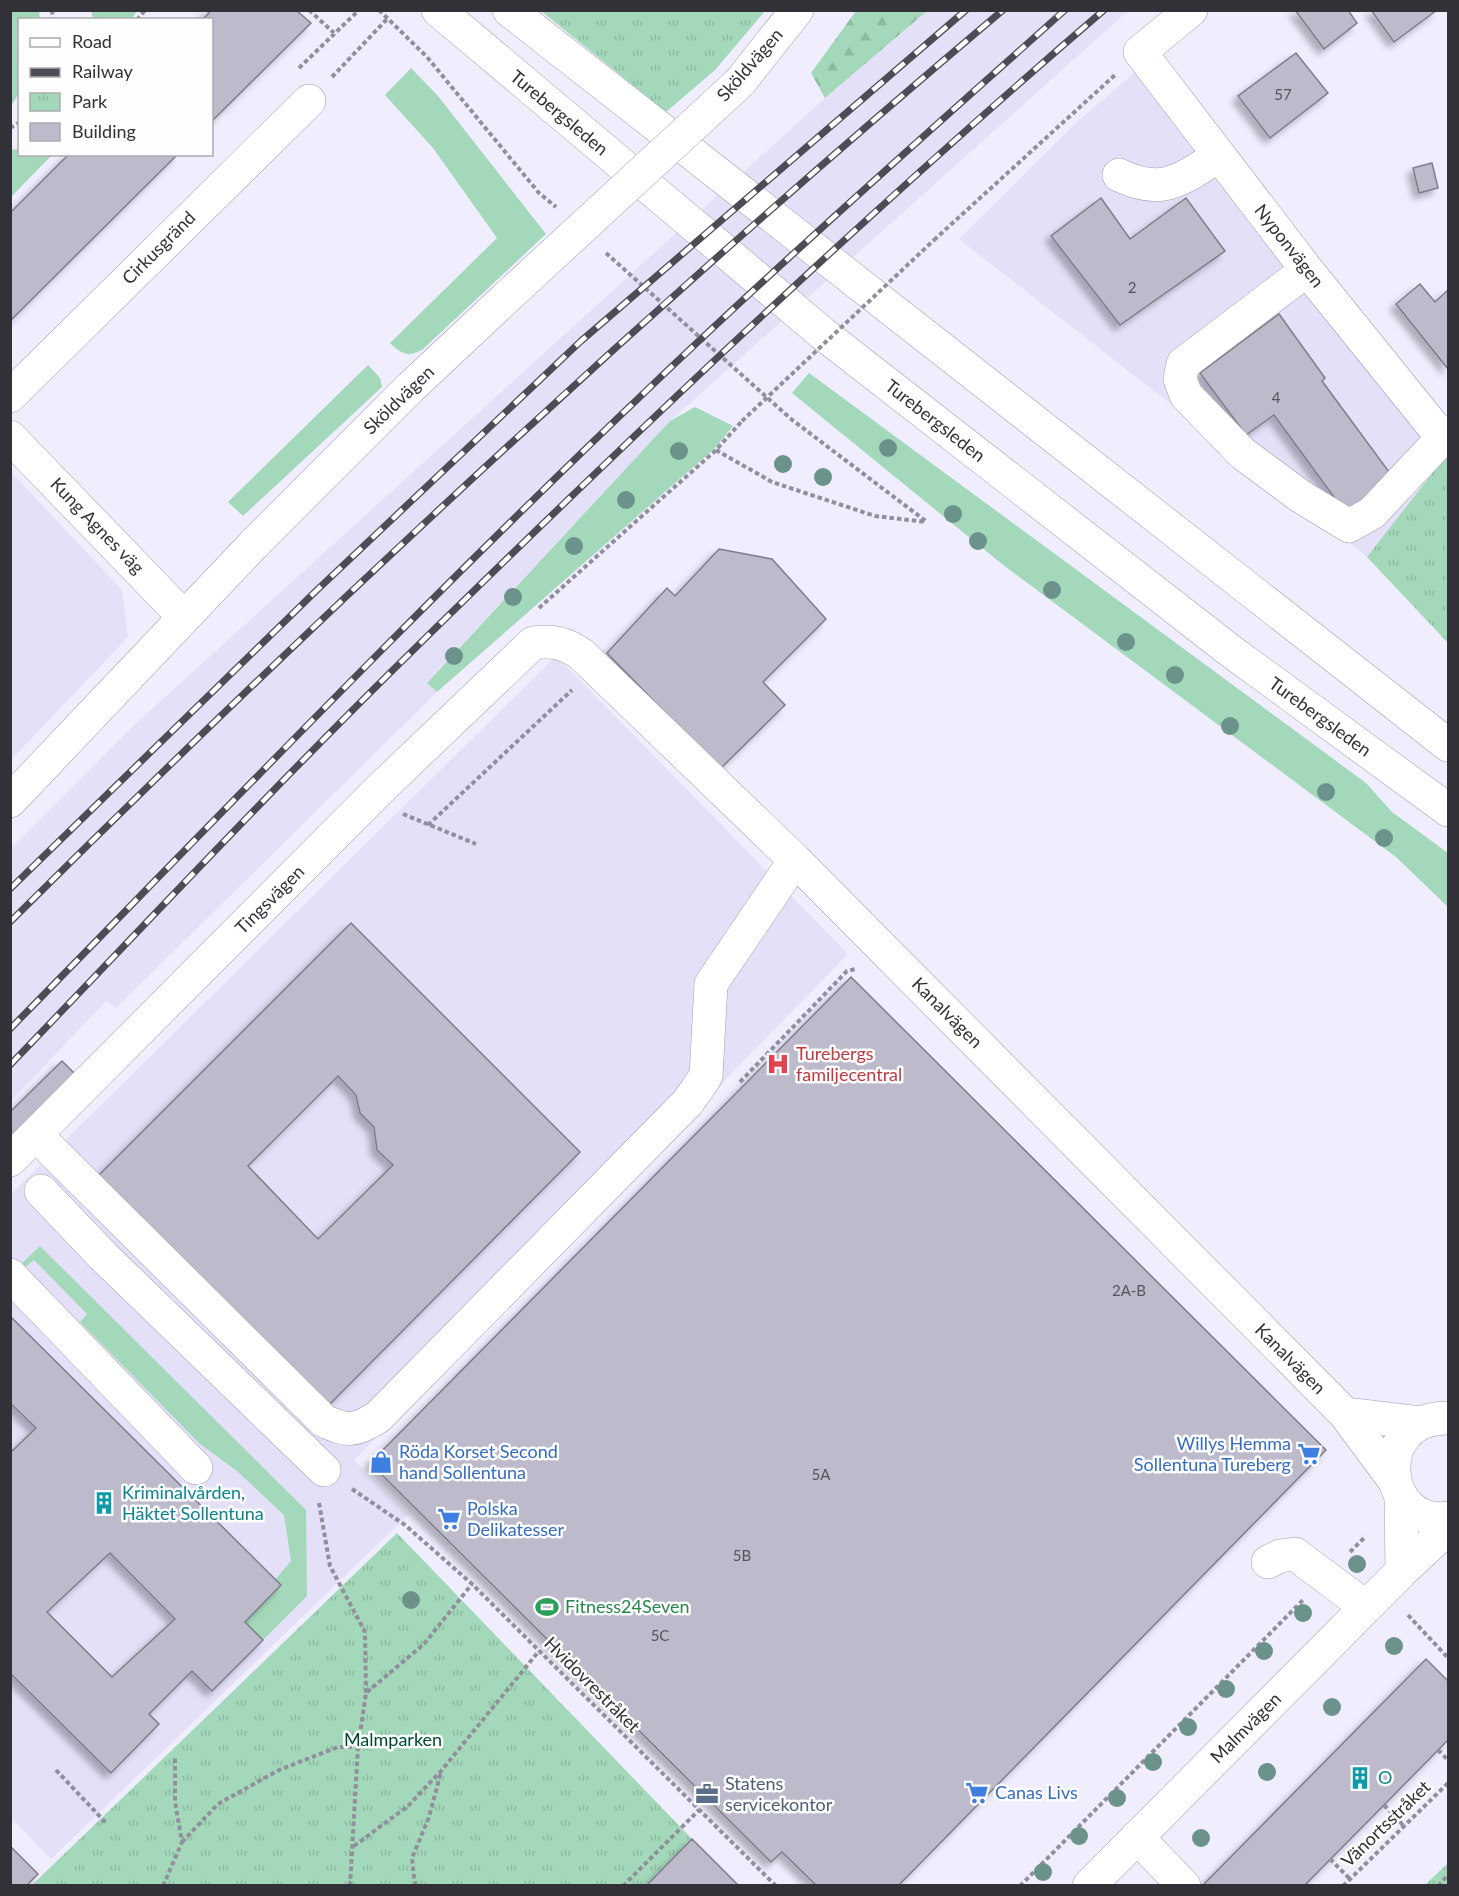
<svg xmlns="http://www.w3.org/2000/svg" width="1459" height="1896" font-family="Lato,sans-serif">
  <defs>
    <pattern id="forest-firs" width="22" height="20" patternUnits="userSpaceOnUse" patternTransform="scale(1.5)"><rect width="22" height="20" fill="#a3d9ba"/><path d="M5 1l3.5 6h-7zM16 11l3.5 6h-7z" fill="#8dbba0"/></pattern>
    <pattern id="park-tufts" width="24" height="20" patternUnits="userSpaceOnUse" patternTransform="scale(1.5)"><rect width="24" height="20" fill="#a3d9ba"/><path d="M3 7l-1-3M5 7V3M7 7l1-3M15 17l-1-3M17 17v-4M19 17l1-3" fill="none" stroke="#8dbba0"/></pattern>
    <filter id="shadow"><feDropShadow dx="-5.5" dy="5.5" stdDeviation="3" flood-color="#0004"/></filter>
  </defs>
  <rect width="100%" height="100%" fill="#efedfe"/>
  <!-- built -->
  <path fill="#e3e0f8" d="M 927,11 L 1128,11 L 670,421 L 427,682 L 437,692 L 116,1008 L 106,1001 L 11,1101 L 11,848 L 132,727 L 825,98 Z
    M 1141,67 L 1446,455 L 1367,557 L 959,239 L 1076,123 Z
    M 11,472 L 122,590 L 128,637 L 11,760 Z
    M 556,656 L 848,954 L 354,1460 L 409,1514 L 51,1859 L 11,1818 L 11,1194 Z"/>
  <!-- grass -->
  <path fill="#a3d9ba" d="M 11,10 L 39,11 L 40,19 L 20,20 L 19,93 L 11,106 Z
    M 91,11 L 91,10 L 137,11 L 131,20 L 93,19 Z
    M 411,68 L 438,96 L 546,234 L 423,349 C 409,358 401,354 390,343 L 497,238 L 433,148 L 385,95 Z
    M 19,149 L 20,154 L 52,155 L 11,197 L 11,150 Z
    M 368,365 L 380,378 L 382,387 L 243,516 L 228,502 Z
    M 809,373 L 1366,783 L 1392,812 L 1448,853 L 1448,907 L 1396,857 L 1002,564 L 792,393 Z
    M 695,407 L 733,426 L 715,448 L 437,692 L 427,683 L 670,421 Z
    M 40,1246 L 306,1510 L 307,1596 L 263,1640 L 245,1622 L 281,1586 L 275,1580 L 291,1561 L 284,1515 L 238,1472 L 199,1443 L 80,1322 L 87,1314 L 34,1260 L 23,1269 L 19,1266 Z"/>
  <!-- forest -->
  <path fill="url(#forest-firs)" d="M 856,11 L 927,11 L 825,98 L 811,73 Z"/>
  <!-- park -->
  <path fill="url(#park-tufts)" d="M 541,11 L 765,10 L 765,11 L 715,70 L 666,112 Z
    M 1448,453 L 1448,643 L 1367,557 Z
    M 397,1533 L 692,1839 L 646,1885 L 31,1886 Z
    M 1448,1863 L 1448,1885 L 1425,1885 Z"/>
  <!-- building -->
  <path fill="#bdbbcb" stroke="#7f7d8c" stroke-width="1.5" fill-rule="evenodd" filter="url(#shadow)" d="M 206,10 L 296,10 L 311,23 L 212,121 L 212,20 L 202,20 L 209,13 Z
    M 1295,10 L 1348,10 L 1357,23 L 1324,49 Z
    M 1371,10 L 1437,10 L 1394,42 Z
    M 1296,53 L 1328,93 L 1270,138 L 1238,96 Z
    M 69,154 L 178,154 L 10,321 L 10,213 Z
    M 1432,163 L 1438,188 L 1419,193 L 1413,168 Z
    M 1101,198 L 1130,239 L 1186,198 L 1225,251 L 1120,325 L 1051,236 Z
    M 1420,284 L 1435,302 L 1448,290 L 1448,369 L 1396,304 Z
    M 1279,314 L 1325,378 L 1322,381 L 1395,480 L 1347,515 L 1274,415 L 1246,435 L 1200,373 Z
    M 719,549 L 772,559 L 826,619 L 763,682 L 785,705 L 720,769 L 607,653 L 667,588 L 675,596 Z
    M 351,923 L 580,1152 L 329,1405 L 99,1175 ZM 338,1076 L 356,1095 L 360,1113 L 374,1127 L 377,1150 L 393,1165 L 318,1239 L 248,1166 Z
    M 851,977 L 1326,1450 L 898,1886 L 817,1886 L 782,1852 L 771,1862 L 370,1463 Z
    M 62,1061 L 79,1078 L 10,1146 L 10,1112 Z
    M 10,1316 L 281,1585 L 245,1622 L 263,1640 L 212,1691 L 192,1671 L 149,1714 L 159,1724 L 111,1773 L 10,1673 L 10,1453 L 36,1428 L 10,1403 ZM 110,1553 L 175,1619 L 112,1677 L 47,1612 Z
    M 1426,1659 L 1448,1681 L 1448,1740 L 1384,1805 L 1304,1886 L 1202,1886 Z
    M 692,1839 L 739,1886 L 646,1886 Z
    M 10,1846 L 38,1874 L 26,1886 L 10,1886 Z"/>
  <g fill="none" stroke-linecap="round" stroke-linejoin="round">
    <!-- minor casing -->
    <g stroke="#a09eae" stroke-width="34">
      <path id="minor" d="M 1191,10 L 1140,52 L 1307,270 L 1441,436
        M 740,82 L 797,10
        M 1119,175 C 1162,196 1181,180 1218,156
        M 1307,270 L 1183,364 L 1180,379 L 1186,395 L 1242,453 L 1300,496 L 1349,526 L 1372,513 L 1448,432
        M 10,396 L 309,101
        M 10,437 L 183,616
        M 10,801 L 253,545 L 411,387 L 507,297
        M 36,1135 L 324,1421 C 349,1432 355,1431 378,1417 L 688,1102 L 706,1076 L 711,984 L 795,860
        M 10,1160 L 380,789 L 533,643 C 553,640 565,643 581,654 L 795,860 L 1345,1414 L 1394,1480
        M 41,1191 L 103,1256 L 324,1470
        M 10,1275 L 196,1468
        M 1345,1414 L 1420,1423
        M 1448,1418 C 1370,1417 1382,1528 1448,1518
        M 1401,1496 L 1402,1571
        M 1268,1562 L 1280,1556 L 1295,1554 L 1366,1607
        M 1137,1837 L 1184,1886
        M 1089,1886 L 1402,1571 L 1448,1528"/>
    </g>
    <!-- major casing -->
    <g stroke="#a09eae" stroke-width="34">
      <path id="major" d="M 438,10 L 822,333 L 1228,649 L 1448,810
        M 509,10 L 1448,745"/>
    </g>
    <!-- path -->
    <path stroke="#918f9b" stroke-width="4" stroke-dasharray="4.5 3" stroke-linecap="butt" d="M 52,10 L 53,20
      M 309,10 L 334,33
      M 379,10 L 427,57 L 539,193 L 556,207
      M 137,20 L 145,10
      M 299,68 L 359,10
      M 332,77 L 388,18
      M 10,128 L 20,122
      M 934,240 L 1115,75
      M 606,253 L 791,419 L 927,522
      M 716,450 L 772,482 L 875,516 L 926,522
      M 539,608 L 716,450 L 742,421
      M 403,814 L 476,844
      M 428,825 L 572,690
      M 740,1082 L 847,971 L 856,969
      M 352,1489 L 405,1525 L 472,1584 L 776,1886
      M 319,1503 L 330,1566 L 365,1632 L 366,1693
      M 1350,1552 L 1366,1536
      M 1408,1615 L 1448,1658
      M 1438,1750 L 1448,1760
      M 56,1770 L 107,1824
      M 1384,1805 L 1404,1826
      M 182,1842 L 218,1804 L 279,1770 L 338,1747 L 358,1747
      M 354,1846 L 408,1806 L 441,1771 L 539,1651
      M 1330,1859 L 1350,1879
      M 163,1886 L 182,1842 L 175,1802 L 175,1757
      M 350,1886 L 358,1747 L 366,1693 L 424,1644 L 472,1584
      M 415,1886 L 412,1858 L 429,1817 L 441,1772
      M 623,1886 L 699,1810
      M 1020,1886 L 1303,1600
      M 1343,1886 L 1448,1783
      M 1438,1886 L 1448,1875"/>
    <!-- minor -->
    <use href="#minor" stroke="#fff" stroke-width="33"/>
    <!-- major -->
    <use href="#major" stroke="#fff" stroke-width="33"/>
    <!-- rail casing -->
    <g stroke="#4d4b53" stroke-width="7">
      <path id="rail" d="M 10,889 L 317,590 L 581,341 L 966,10
        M 10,922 C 329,605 659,300 1003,10
        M 10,1029 C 220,815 428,598 645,392 C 782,261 924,136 1065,10
        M 10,1065 C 139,931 266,795 398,665 C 627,440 860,219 1104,10"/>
    </g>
    <!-- rail -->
    <use href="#rail" stroke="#fdfdfd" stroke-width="4.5" stroke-dasharray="14" stroke-linecap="butt"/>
    <!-- minor-bridge casing -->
    <g stroke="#a09eae" stroke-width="34" stroke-linecap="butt">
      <path id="minor-bridge" d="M 507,297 L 740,82"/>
    </g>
    <!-- path-bridge -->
    <path stroke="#918f9b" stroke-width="4" stroke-dasharray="4.5 3" stroke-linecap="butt" d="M 742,421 L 934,240"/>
    <!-- minor-bridge -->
    <use href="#minor-bridge" stroke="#fff" stroke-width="33"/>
  </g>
  <!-- trees -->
  <g fill="#6c938b">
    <circle cx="888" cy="448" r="9"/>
    <circle cx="679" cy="451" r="9"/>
    <circle cx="783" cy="464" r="9"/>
    <circle cx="823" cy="477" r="9"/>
    <circle cx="626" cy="500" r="9"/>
    <circle cx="953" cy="514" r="9"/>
    <circle cx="978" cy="541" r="9"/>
    <circle cx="574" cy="546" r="9"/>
    <circle cx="1052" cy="590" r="9"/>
    <circle cx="513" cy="597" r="9"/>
    <circle cx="1126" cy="642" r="9"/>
    <circle cx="454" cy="656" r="9"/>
    <circle cx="1175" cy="675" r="9"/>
    <circle cx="1230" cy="726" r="9"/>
    <circle cx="1326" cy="792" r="9"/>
    <circle cx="1384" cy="838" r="9"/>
    <circle cx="1357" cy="1564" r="9"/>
    <circle cx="411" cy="1600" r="9"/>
    <circle cx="1303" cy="1613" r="9"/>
    <circle cx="1394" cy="1646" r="9"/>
    <circle cx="1264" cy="1651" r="9"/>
    <circle cx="1226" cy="1689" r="9"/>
    <circle cx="1332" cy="1707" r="9"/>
    <circle cx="1188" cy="1727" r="9"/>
    <circle cx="1153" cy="1762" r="9"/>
    <circle cx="1267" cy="1772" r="9"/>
    <circle cx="1117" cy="1798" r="9"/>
    <circle cx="1079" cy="1836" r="9"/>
    <circle cx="1201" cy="1838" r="9"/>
    <circle cx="1043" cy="1872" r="9"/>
  </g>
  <!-- icons -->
  <defs>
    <g id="hospital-bare" transform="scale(1.8)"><path d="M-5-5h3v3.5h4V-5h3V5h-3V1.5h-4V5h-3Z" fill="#e0444e" stroke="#fdfdfd" stroke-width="2.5" paint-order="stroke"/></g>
    <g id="supermarket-bare" transform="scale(1.8)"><path d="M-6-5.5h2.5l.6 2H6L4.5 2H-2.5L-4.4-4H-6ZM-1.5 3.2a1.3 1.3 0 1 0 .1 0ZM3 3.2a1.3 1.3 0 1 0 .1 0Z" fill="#3f7fe0" stroke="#fdfdfd" stroke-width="2.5" paint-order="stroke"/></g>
    <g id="shop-bare" transform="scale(1.8)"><path d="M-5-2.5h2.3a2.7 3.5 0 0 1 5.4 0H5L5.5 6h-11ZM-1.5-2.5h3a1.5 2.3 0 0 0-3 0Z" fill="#3f7fe0" stroke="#fdfdfd" stroke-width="2.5" paint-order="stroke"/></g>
    <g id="building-bare" transform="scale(1.8)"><path d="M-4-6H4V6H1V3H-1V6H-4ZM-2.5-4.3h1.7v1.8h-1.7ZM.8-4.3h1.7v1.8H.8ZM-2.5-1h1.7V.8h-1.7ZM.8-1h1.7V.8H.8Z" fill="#0f9aa8" stroke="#fdfdfd" stroke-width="2.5" paint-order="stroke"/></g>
    <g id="stadium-bare" transform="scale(1.8)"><path d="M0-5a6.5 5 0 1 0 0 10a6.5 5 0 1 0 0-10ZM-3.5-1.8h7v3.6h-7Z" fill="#2e9e5b" stroke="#fdfdfd" stroke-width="2.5" paint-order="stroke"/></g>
    <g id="office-bare" transform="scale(1.8)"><path d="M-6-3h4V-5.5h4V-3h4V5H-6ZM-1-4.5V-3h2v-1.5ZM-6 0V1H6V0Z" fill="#5c6f8a" stroke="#fdfdfd" stroke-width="2.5" paint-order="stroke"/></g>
  </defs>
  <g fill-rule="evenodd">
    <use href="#hospital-bare" x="778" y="1064"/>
    <use href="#supermarket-bare" x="1309" y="1454"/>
    <use href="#shop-bare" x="381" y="1462"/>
    <use href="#building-bare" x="104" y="1503"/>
    <use href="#supermarket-bare" x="449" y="1519"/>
    <use href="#stadium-bare" x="547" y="1607"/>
    <use href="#building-bare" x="1360" y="1778"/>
    <use href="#supermarket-bare" x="977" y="1793"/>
    <use href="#office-bare" x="707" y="1794"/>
  </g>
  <g text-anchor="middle" stroke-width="5" stroke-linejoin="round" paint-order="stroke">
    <!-- number labels -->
    <g font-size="15" fill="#55545c">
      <text x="1283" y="100">57</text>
      <text x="1132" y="293">2</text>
      <text x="1276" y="403">4</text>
      <text x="1129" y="1296">2A-B</text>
      <text x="821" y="1480">5A</text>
      <text x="742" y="1561">5B</text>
      <text x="660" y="1641">5C</text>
    </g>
    <!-- street labels -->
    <g font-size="18" fill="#323137" stroke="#fdfdfd">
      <text transform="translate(750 65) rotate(-49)" y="6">Sköldvägen</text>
      <text transform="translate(559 113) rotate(40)" y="6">Turebergsleden</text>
      <text transform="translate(1289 246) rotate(52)" y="6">Nyponvägen</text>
      <text transform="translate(159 248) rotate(-45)" y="6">Cirkusgränd</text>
      <text transform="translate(399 400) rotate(-44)" y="6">Sköldvägen</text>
      <text transform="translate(935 421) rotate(38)" y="6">Turebergsleden</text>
      <text transform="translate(97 526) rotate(46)" y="6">Kung Agnes väg</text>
      <text transform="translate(1320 717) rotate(36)" y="6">Turebergsleden</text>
      <text transform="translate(270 900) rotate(-45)" y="6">Tingsvägen</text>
      <text transform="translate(947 1013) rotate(45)" y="6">Kanalvägen</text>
      <text transform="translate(1290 1359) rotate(45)" y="6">Kanalvägen</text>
      <text transform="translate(592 1685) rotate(45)" y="6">Hvidovrestråket</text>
      <text transform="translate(1246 1728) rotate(-45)" y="6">Malmvägen</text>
      <text transform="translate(1386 1824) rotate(-44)" y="6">Vänortsstråket</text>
    </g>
    <!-- health labels -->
    <g font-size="18" fill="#be3a42" stroke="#fdfdfd" text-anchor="start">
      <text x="796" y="1060">Turebergs<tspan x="796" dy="21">familjecentral</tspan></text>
    </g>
    <!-- shop labels -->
    <g font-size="18" fill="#366cbe" stroke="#fdfdfd" text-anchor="start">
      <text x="1291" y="1450" text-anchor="end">Willys Hemma<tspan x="1291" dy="21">Sollentuna Tureberg</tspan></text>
      <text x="399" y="1458">Röda Korset Second<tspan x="399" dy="21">hand Sollentuna</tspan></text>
      <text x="467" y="1515">Polska<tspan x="467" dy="21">Delikatesser</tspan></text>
      <text x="995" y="1799">Canas Livs</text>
    </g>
    <!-- culture labels -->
    <g font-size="18" fill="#0d838f" stroke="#fdfdfd" text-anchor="start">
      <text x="122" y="1499">Kriminalvården,<tspan x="122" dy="21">Häktet Sollentuna</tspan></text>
      <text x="1378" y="1784">O</text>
    </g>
    <!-- leisure labels -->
    <g font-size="18" fill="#27864d" stroke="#fdfdfd" text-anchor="start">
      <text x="565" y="1613">Fitness24Seven</text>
    </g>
    <!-- park labels -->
    <g font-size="18" fill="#00492d" stroke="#fdfdfd">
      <text x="393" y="1746">Malmparken</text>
    </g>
    <!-- service labels -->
    <g font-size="18" fill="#4e5e75" stroke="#fdfdfd" text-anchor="start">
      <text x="725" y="1790">Statens<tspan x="725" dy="21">servicekontor</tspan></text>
    </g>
  </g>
  <!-- border -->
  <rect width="1459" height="1896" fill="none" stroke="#323137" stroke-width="24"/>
  <!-- legend -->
  <rect x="18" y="18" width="195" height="138" fill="#fdfdfd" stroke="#acabae" stroke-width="1.5"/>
  <rect x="30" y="38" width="30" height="9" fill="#ffffff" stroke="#acabae" stroke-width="1.5"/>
  <text x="72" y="48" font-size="18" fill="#323137">Road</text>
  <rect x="30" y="68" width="30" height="9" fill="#4d4b53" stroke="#acabae" stroke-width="1.5"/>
  <text x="72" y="78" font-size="18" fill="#323137">Railway</text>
  <rect x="30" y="93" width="30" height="18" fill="url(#park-tufts)" stroke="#acabae" stroke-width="1.5"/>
  <text x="72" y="108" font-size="18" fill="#323137">Park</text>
  <rect x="30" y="123" width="30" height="18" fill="#bdbbcb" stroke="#acabae" stroke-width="1.5"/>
  <text x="72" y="138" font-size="18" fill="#323137">Building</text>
</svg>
